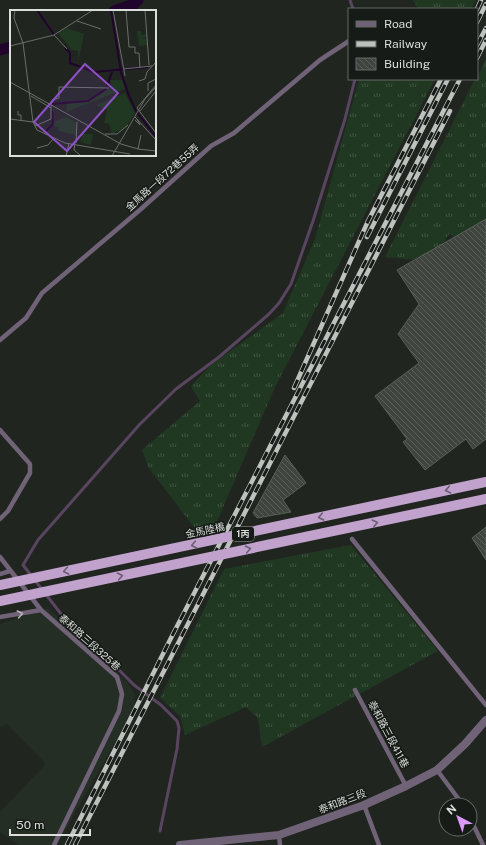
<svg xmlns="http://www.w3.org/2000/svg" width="486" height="845" font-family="'Public Sans','Noto Sans TC',sans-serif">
  <defs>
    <pattern id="grass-tufts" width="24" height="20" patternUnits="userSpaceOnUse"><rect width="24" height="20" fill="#203822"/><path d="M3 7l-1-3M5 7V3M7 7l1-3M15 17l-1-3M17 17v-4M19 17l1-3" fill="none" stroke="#405442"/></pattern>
    <pattern id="building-back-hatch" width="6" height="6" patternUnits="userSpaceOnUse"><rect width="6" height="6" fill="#3f443f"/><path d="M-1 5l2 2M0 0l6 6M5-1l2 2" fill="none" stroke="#5a5f5a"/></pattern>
  </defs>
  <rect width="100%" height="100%" fill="#202520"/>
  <!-- built -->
  <path fill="#252e25" d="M 48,608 L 128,683 L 135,695 L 134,709 L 57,845 L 19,845 L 0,832 L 0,812 L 46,764 L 7,724 L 0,727 L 0,624 Z"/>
  <!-- grass -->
  <path fill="url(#grass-tufts)" d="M 413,0 L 476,0 L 471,9 L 418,9 Z
    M 486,58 L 486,224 L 455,239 L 450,233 C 428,266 421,260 385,257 L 475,79 L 477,79 Z
    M 359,79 L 435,79 L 275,387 L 212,533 L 197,531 L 148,467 L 142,450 L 200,401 L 191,386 L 211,365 L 283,313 L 315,239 Z
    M 351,545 L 438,651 L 262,747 L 258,718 L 246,707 L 185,735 L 180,716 L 160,698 L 224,569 Z"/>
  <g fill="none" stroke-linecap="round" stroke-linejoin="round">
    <!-- stream -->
    <path stroke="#594560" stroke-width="3" d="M 350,0 L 353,9
      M 160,831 L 177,749 L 179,728 L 177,721 L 161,705 L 134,685 L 107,658 L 65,619 L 23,565 L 38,540 L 140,424 L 176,389 L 219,357 L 269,314 L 279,303 L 291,284 L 313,221 L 345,119 L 355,79"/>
    <!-- canal -->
    <path stroke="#21042b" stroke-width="11" d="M 114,11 L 134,4 L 138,0
      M 0,50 L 11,47"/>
  </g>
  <!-- building -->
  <path fill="url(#building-back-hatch)" stroke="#595e59" d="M 486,219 L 486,439 L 473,449 L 466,439 L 425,470 L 403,442 L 407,439 L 375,396 L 419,363 L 398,334 L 419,304 L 397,270 Z
    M 285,455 L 306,483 L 283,500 L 291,512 L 257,518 L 253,513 Z
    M 486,527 L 486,560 L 472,538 Z"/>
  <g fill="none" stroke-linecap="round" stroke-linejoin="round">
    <!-- service -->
    <path stroke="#716377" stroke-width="4.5" d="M 0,340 L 26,318 L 42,293 L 141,209 L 211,146 L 234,133 L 320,60 L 349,41
      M 0,430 L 30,464 L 30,473 L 8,511 L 0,519
      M 352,539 L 486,705
      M 0,557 L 41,610 L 117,677 L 122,694 L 119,711 L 54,845
      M 0,574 L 10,571
      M 0,617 L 41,610
      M 355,690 L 406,786
      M 437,770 L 463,805
      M 364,805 L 379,845
      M 470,818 L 483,845
      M 279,835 L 280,845"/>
    <!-- minor -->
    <path stroke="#716377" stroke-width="8" d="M 180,845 L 279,835 L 364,805 L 406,786 L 437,770 L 465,744 L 486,720"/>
    <!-- rail casing -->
    <g stroke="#bec2be" stroke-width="4.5">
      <path id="rail" d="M 477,9 L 481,0
        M 477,22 L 486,4
        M 477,45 L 486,28
        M 477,58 L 486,40
        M 367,237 L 448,79
        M 294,388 L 368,221 L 441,79
        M 67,845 L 172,636 L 460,79
        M 75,845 L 450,111"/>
    </g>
    <!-- rail -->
    <use href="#rail" stroke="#171b17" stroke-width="3" stroke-dasharray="9" stroke-linecap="butt"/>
    <!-- primary-bridge -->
    <path stroke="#c0a2cc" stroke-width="10" d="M 0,585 L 486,482
      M 0,601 L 486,499"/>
  </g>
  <!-- one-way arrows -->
  <defs><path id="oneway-chevron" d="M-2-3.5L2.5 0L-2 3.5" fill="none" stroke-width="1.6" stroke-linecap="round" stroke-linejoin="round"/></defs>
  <g stroke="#6c5e72">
    <use href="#oneway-chevron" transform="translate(448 490) rotate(168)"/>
    <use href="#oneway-chevron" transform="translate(321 517) rotate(168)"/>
    <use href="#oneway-chevron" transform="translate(375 523) rotate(-12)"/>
    <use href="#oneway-chevron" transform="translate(194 545) rotate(168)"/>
    <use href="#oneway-chevron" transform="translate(248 549) rotate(-12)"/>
    <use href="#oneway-chevron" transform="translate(66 571) rotate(169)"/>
    <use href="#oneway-chevron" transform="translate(120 576) rotate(-12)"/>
  </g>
  <use stroke="#b6b3b8" href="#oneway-chevron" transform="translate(20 614) rotate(-11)"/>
  <g text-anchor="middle" stroke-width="3" stroke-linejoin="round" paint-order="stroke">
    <!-- shield labels -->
    <rect fill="#171b17" stroke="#a0a4a0" stroke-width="1" x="232" y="527" width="22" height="14" rx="3"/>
    <g font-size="9" font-weight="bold" fill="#dbdedb">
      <text x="243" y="537">1丙</text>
    </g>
    <!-- street labels -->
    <g font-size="10" fill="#dbdedb" stroke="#171b17">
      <text transform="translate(162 177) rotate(-42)" y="4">金馬路一段72巷55弄</text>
      <text transform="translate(205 530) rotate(-12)" y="4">金馬陸橋</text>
      <text transform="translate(90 642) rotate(42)" y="4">泰和路三段325巷</text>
      <text transform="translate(389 734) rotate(62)" y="4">泰和路三段411巷</text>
      <text transform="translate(342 801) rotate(-21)" y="4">泰和路三段</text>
    </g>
  </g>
  <!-- overview -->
  <g transform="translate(10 10)">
    <rect width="146" height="146" fill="#202520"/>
    <path d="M 57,18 L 74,24 L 68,51 L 68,41 L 62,40 L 48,23 ZM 100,70 L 112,70 L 115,79 L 56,102 L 57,93 L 76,92 L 98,79 L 103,80 ZM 115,83 L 125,103 L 116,117 L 102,124 L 99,114 L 94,113 L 97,100 L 86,95 ZM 56,107 L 66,112 L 66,125 L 48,121 L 49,117 L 43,116 L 44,112 ZM 73,124 L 83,124 L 81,135 L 70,132 Z" fill="#203822"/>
    <path d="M 127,21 L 131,21 L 131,25 L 137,24 L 137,27 L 132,28 L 137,29 L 138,35 L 129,36 Z" fill="#203822"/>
    <path fill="none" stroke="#21042b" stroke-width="2" d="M 27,0 L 45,26M 101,0 L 111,62 L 119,86 L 126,101 L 146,127M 55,38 L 60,43 L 60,53 L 84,62 L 138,57M 42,94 L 78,91 L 96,79 L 102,62M 36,121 L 43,114 L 42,101"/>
    <path fill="none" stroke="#6b6f6b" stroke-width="1" d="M 5,0 L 4,8 L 13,33 L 23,112M 103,0 L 115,66M 116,0 L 119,37 L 125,37 L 125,43 L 129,43 L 130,58M 135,0 L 139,55M 67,11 L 91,19M 44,25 L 57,39M 0,36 L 44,25 L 83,0M 113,59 L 142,56M 129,71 L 135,69 L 137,62 L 146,52M 0,72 L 111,134 L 128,139 L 146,141M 146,75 L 127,98 L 146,123M 138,81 L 138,73 L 146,69M 21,86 L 41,98M 41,94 L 42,90 L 49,88 L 49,77 L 99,78M 8,101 L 8,105 L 11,105 L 11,111M 130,101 L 146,81M 125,107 L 146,130M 0,109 L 23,112 L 27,120 L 55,133 L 120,144M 125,110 L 130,115 L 127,109M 25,116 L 41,109 L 41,94M 95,124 L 107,124 L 118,115M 65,133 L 64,140 L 70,145M 66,133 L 67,112M 27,138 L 38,135 L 44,128M 128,139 L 131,125M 56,146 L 59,133M 102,146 L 135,89 L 146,77"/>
    <path fill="#8e50c5" fill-opacity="0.15" stroke="#8e50c5" stroke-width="2" d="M 75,54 L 108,83 L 57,141 L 24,112 Z"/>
    <rect width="146" height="146" fill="none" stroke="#dbdedb" stroke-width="2"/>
  </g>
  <!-- legend -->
  <rect x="348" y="8" width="130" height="72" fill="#171b17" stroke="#656965"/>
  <rect x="356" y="21" width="20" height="6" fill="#716377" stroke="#656965"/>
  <text x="384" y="28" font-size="12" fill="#dbdedb">Road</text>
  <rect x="356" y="41" width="20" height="6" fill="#bec2be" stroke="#656965"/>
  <text x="384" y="48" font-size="12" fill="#dbdedb">Railway</text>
  <rect x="356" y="58" width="20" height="12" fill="url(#building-back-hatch)" stroke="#656965"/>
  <text x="384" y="68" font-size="12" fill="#dbdedb">Building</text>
  <!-- north arrow -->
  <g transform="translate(458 817) rotate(319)"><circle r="19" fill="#171b17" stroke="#656965"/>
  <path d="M0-3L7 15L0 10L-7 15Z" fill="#dc99f5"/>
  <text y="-6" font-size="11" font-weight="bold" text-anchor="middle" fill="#dbdedb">N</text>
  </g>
  <!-- scale -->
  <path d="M10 829v6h80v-6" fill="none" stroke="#dbdedb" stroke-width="2"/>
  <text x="16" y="829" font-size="12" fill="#dbdedb" stroke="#171b17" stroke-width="3" paint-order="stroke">50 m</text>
</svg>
